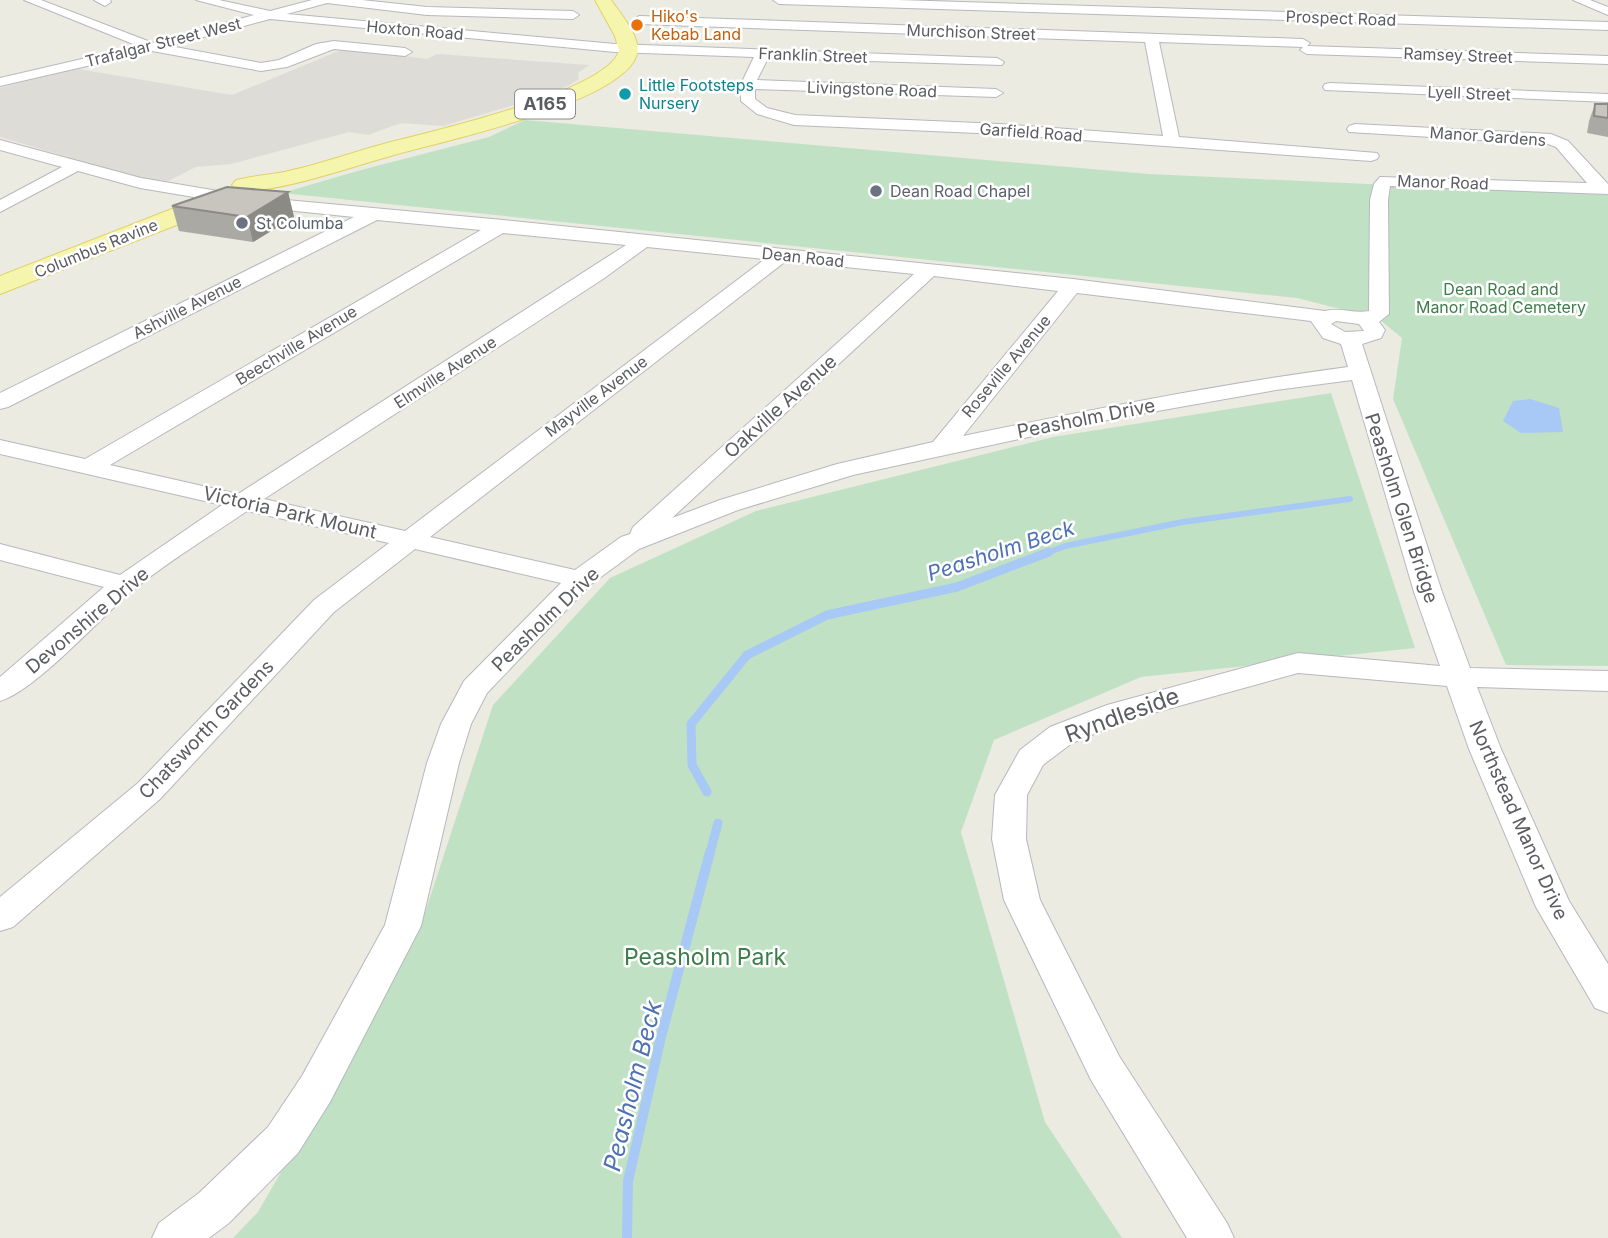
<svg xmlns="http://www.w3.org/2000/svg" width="1608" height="1238" font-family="Inter,sans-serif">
  <rect width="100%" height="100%" fill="#ebebe2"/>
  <!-- industrial -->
  <path fill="#dddcd6" d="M 346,48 L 427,59 L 437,54 L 589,65 L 578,73 L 579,79 L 568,86 L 541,97 L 443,126 L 401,123 L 368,135 L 349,132 L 231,164 L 196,167 L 166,182 L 132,176 L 0,137 L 0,88 L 10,85 L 78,69 L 232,95 Z"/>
  <!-- green -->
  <path fill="#c1e1c5" d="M 525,120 L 1149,174 L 1608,195 L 1608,666 L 1506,665 L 1393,399 L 1402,338 L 1379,319 L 1297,298 L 282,193 L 361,170 L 489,137 Z
    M 1331,393 L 1415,648 L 1141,677 L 994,740 L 961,832 L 1045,1122 L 1122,1238 L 233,1238 L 258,1212 L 418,934 L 493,705 L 610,578 L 756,511 L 1053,437 Z"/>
  <!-- water -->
  <path fill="#a8c8f5" d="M 1530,399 L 1559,408 L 1563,432 L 1521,433 L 1503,421 L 1513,401 Z"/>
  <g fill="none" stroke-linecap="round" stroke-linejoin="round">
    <!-- stream-far2 -->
    <path stroke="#a8c8f5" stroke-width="6" d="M 1044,554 L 1065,546 L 1183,522 L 1350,499"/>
    <!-- stream-far1 -->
    <path stroke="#a8c8f5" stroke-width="9" d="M 707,792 L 692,765 L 691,724 L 747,655 L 827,615 L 957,587 L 1049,552
      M 710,853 L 718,823"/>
    <!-- stream -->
    <path stroke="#a8c8f5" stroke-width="10" d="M 627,1238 L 628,1181 L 661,1037 L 710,852"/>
    <!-- minor casing -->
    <g stroke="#b7b8bd" stroke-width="2">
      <path id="minor" d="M 24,0 L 41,0 L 153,43 L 254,15 L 196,0 L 219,0 L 270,11 L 312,0 L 362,0 L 427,7 L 573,11 L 579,15 L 573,19 L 427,15 L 327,3 L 287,14 L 615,44 L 997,58 L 1004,62 L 1002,65 L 768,58 L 757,80 L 996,89 L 1003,93 L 996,97 L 755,89 L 755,99 L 767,108 L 795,115 L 1000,124 L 1163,136 L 1145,42 L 639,24 L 633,20 L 639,16 L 1303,39 L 1310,43 L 1307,46 L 1608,56 L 1608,64 L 1307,54 L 1300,50 L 1303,47 L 1159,42 L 1179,137 L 1377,153 L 1379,156 L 1377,159 L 1371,161 L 1000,134 L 794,125 L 757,114 L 741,101 L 741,84 L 754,57 L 615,52 L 270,19 L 170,46 L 261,63 L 279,60 L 316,44 L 334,41 L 405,48 L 412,52 L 405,56 L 334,49 L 287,67 L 261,71 L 152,51 L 0,86 L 0,78 L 138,46 Z
        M 94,0 L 110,0 L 111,2 L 105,6 Z
        M 773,0 L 898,0 L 1608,22 L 1608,30 L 779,4 Z
        M 1573,0 L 1590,0 L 1608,7 L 1608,15 Z
        M 1330,83 L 1608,94 L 1608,102 L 1325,90 L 1323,87 L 1325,84 Z
        M 1355,124 L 1551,134 L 1568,141 L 1608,184 L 1608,194 L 1390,186 L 1388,200 L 1389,314 L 1379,322 L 1385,330 L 1381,338 L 1362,344 L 1442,592 L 1470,668 L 1608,671 L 1608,691 L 1477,687 L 1501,749 L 1569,901 L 1608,964 L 1608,1013 L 1595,1008 L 1536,907 L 1469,749 L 1447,686 L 1298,673 L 1128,720 L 1072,743 L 1043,765 L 1027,795 L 1026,839 L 1040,900 L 1119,1056 L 1227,1223 L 1234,1238 L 1187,1238 L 1091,1080 L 1004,900 L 992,839 L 995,795 L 1020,750 L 1050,727 L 1107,705 L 1298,653 L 1440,666 L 1414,592 L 1352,380 L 1276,390 L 1112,419 L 853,475 L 738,510 L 639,549 L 590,585 L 487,693 L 471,724 L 459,763 L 421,926 L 330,1102 L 298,1153 L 229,1223 L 209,1238 L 152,1238 L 159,1223 L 199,1193 L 268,1127 L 302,1076 L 385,925 L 427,763 L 441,724 L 464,681 L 561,583 L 415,549 L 334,612 L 160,799 L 13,927 L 0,931 L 0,897 L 138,783 L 314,600 L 389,543 L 247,511 C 209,537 167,562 132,591 C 100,618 35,691 0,701 L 0,677 L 104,587 L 0,560 L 0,544 L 120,575 L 222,505 L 0,454 L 0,440 L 85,459 L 481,230 L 377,220 L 8,407 L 0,409 L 0,393 L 354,217 L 247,206 L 244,202 L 247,198 L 253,197 L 503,220 L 1073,279 L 1325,311 C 1340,307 1355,314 1369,311 L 1370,200 L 1374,184 L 1380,177 L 1587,183 L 1556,147 L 1548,144 L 1349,132 L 1347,129 L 1349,126 ZM 503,233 L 626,245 L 238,494 L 110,465 ZM 647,247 L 765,259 L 405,531 L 264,499 L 603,279 ZM 786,261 L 914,274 L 633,527 L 630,534 L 621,537 L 575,570 L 430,537 ZM 934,276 L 1058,291 L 933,442 L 837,464 L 720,500 L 672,518 ZM 1077,293 L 1311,321 L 1323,338 L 1341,344 L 1348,367 C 1218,384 1090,410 963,436 ZM 1336,321 L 1359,324 L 1364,331 L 1345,332 L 1331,324 Z
        M 0,140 L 141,178 L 218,191 L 227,196 L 218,201 L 140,188 L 78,171 L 0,212 L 0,200 L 62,167 L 0,150 Z"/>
    </g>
    <!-- primary casing -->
    <g stroke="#e1d165" stroke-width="2">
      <path id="primary" d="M 595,0 L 611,0 C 620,13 644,40 636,57 C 617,104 443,141 394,155 C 344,169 296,187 244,192 L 236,190 L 232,185 L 236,180 C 255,175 274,175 293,170 C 323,163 351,153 380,145 C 424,133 606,93 619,51 L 615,36 Z
        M 218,191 L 226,193 L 230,198 L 226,203 L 202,215 L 0,294 L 0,276 Z"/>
    </g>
    <!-- minor -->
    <use href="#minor" fill="#fff" fill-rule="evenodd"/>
    <!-- primary -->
    <use href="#primary" fill="#f6f5ad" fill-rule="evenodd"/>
  </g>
  <!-- wall -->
  <path fill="#aba9a3" d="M 1595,104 L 1608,104 L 1608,137 L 1587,133 L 1589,121 Z
    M 288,192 L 294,217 L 253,242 L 179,231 L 172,206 Z"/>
  <!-- shaded-wall -->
  <path fill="#8b8a85" d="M 288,192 L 294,217 L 253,242 L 247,217 Z"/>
  <!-- building -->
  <path fill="#c7c5be" stroke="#8b8a85" stroke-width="2" d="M 1595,104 L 1608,104 L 1608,118 L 1594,116 Z
    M 227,187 L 288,192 L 247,217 L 172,206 Z"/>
  <!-- markers -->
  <circle fill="#e8710a" stroke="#fff" stroke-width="2.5" cx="637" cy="25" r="7"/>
  <circle fill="#0f9aa8" stroke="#fff" stroke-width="2.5" cx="625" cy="94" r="7"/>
  <g fill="#6b7280" stroke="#fff" stroke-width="2.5">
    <circle cx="876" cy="191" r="7"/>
    <circle cx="242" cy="223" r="7"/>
  </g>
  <g text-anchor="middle" stroke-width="5" stroke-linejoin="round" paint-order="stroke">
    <!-- far-food labels -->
    <g font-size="16" fill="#c56008" stroke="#fff" text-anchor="start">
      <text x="651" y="22">Hiko's<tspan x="651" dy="18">Kebab Land</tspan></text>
    </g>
    <!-- far-street labels -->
    <g font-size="16" fill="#5a5c61" stroke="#fff">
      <text transform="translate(1341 18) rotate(2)" y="6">Prospect Road</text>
      <text transform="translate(415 30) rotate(5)" y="6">Hoxton Road</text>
      <text transform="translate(971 32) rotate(2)" y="6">Murchison Street</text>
      <text transform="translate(163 42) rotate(-14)" y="6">Trafalgar Street West</text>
      <text transform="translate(813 55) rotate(2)" y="6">Franklin Street</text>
      <text transform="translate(1458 55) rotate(2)" y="6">Ramsey Street</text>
      <text transform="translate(872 89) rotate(2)" y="6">Livingstone Road</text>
      <text transform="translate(1469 93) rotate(2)" y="6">Lyell Street</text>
      <text transform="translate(1031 132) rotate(4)" y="6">Garfield Road</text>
      <text transform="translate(1488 136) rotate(4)" y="6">Manor Gardens</text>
      <text transform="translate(1443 182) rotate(2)" y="6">Manor Road</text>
      <text transform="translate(96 248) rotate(-22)" y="6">Columbus Ravine</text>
      <text transform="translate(803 257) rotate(6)" y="6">Dean Road</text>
      <text transform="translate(187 307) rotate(-27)" y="6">Ashville Avenue</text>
      <text transform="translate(296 345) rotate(-31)" y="6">Beechville Avenue</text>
      <text transform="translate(1006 366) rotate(-50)" y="6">Roseville Avenue</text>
      <text transform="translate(445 372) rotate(-33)" y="6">Elmville Avenue</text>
      <text transform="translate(596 396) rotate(-37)" y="6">Mayville Avenue</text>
    </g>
    <!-- far-culture labels -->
    <g font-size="16" fill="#0d838f" stroke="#fff" text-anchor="start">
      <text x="639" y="91">Little Footsteps<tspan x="639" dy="18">Nursery</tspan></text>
    </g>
    <!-- far-worship labels -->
    <g font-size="16" fill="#5b616d" stroke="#fff" text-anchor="start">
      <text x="890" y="197">Dean Road Chapel</text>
      <text x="256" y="229">St Columba</text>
    </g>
    <!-- far-park labels -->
    <g font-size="16" fill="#3d7d49" stroke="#fff">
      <text x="1501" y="295">Dean Road and<tspan x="1501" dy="18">Manor Road Cemetery</tspan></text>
    </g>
    <!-- shield labels -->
    <rect fill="#fff" stroke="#8c8d90" stroke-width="2" x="515" y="89.5" width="60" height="29" rx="5"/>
    <g font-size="18" font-weight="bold" fill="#5a5c61">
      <text x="545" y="110">A165</text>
    </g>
    <!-- street labels -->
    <g font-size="19" fill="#5a5c61" stroke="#fff">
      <text transform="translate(780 406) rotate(-42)" y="7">Oakville Avenue</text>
      <text transform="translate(1086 418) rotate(-11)" y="7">Peasholm Drive</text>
      <text transform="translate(1402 508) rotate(72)" y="7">Peasholm Glen Bridge</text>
      <text transform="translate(290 512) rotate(13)" y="7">Victoria Park Mount</text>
      <text transform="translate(545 619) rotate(-44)" y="7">Peasholm Drive</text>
      <text transform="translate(87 620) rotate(-40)" y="7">Devonshire Drive</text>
      <text transform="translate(206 729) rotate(-46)" y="7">Chatsworth Gardens</text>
      <text transform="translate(1519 820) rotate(66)" y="7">Northstead Manor Drive</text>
    </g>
    <!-- water labels -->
    <g font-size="21" font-style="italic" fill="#4e71b5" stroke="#fff">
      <text transform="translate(1001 551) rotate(-18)" y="7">Peasholm Beck</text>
    </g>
    <!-- near-street labels -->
    <g font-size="23" fill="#5a5c61" stroke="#fff">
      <text transform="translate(1122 715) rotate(-20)" y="8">Ryndleside</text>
    </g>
    <!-- near-park labels -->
    <g font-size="23" fill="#3d7d49" stroke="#fff">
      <text x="705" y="965">Peasholm Park</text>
    </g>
    <!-- near-water labels -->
    <g font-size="24" font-style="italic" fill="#4e71b5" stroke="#fff">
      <text transform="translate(633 1086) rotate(-76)" y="8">Peasholm Beck</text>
    </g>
  </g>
</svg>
